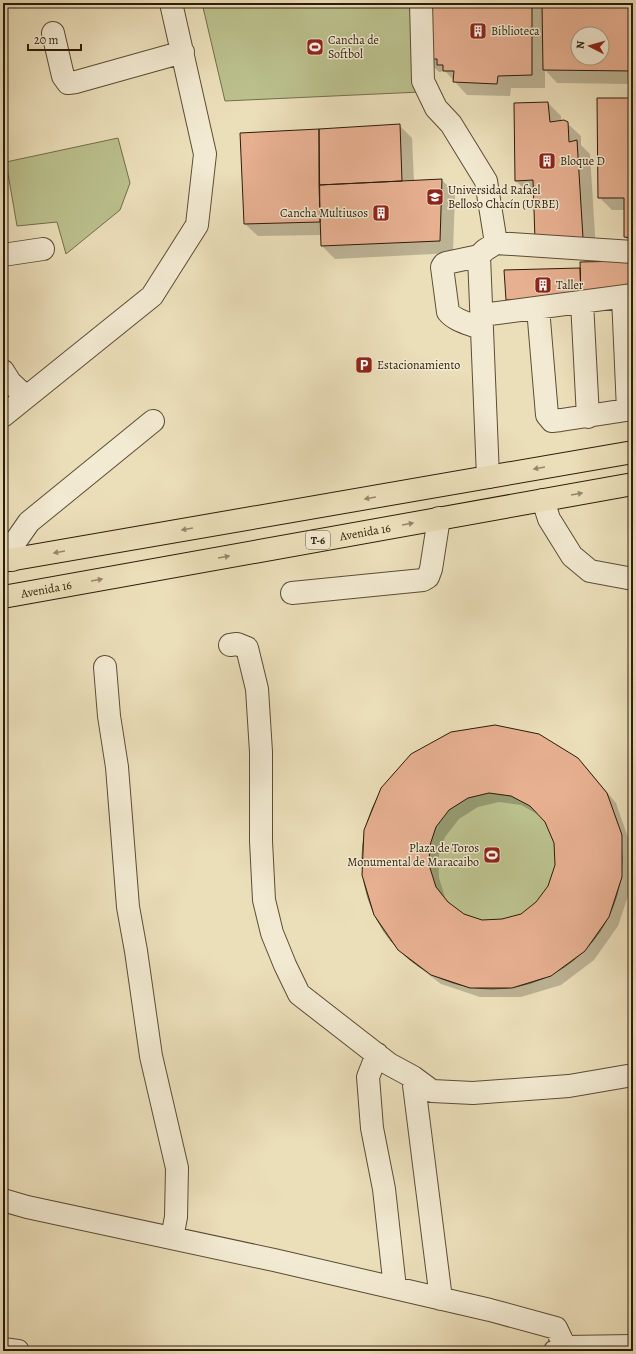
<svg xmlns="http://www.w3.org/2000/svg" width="636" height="1354" font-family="Alegreya,serif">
  <rect width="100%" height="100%" fill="#ebdfba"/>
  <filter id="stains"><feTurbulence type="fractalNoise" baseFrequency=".005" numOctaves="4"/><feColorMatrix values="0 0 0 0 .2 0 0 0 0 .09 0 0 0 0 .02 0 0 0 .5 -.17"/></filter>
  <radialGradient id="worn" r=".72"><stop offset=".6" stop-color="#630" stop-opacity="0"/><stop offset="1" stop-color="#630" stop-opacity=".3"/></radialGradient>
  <!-- green -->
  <path fill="#bbc18d" stroke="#746e4b" d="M 202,3 L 417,3 L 420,92 L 225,101 Z
    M 118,138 L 130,183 L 120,210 L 66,254 L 57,222 L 17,226 L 6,162 Z
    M362 859a130 130 0 1 1 260 0a130 130 0 1 1-260 0Z"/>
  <!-- shadow -->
  <path fill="#0003" fill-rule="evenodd" d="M 425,3 L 633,3 L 633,84 L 557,83 L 545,70 L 545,88 L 511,88 L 510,96 L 467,95 L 445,71 L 439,72 L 426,59 ZM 578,34 L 602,34 L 602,58 L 578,58 Z
    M 633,99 L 633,245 L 625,237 L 625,210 L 612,210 L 599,197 Z
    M 548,103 L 561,116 L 561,121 L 567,123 L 581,136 L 581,145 L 590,154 L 596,250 L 534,193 L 529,194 L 516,181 Z
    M 399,125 L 412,138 L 414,181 L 442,180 L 455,193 L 453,253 L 335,259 L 322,246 L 322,235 L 258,236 L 245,224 Z
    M 577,758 L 587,768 L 616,803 L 631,846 L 631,887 L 618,926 L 594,960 L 561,985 L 521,997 L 480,997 L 441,984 L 408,959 L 398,949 L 365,830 ZM 499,802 L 521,805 L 539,815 L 546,822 L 555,842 L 556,865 L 549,886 L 537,902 L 521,914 L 502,920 L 482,921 L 463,915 L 452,907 L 445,897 L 439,878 L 438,858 L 445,837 L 459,819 L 478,807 Z"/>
  <!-- building -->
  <path fill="#e7b091" stroke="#2c1c09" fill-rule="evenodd" d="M 424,3 L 532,3 L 532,75 L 498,76 L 497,84 L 453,82 L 454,71 L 443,71 L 443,65 L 437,65 L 437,59 L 425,59 Z
    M 542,3 L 633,3 L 633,71 L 543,70 ZM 578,34 L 602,34 L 602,58 L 578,58 Z
    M 597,98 L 633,98 L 633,238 L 624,237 L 624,198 L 598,198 Z
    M 548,102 L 550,122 L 564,120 L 568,122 L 569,142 L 577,140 L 583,238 L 535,240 L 533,180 L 515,181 L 514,103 Z
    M 400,124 L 402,181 L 319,185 L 319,129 Z
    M 319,129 L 320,222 L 244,224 L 240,133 Z
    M 442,179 L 440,241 L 321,246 L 319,185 Z
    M 625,261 L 633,264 L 633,289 L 581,299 L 580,262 Z
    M 580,268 L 581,299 L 506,300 L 504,270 Z
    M 495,725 L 539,734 L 578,758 L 607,793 L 622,835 L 622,877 L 609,917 L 585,951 L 551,976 L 512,988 L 470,988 L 431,975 L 398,950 L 374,915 L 362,875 L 364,830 L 381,788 L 411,754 L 451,732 ZM 489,793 L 511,796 L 530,806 L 545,822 L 554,843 L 555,865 L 548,886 L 536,902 L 521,914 L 502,919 L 482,920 L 464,914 L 448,902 L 436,887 L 430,868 L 429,848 L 436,827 L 449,810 L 468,798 Z"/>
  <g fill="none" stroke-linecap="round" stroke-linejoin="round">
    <!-- minor casing -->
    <g stroke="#5c4d35" stroke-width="24">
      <path id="minor" d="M 421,3 L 423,81 L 436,108 L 451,124 L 486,181 L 496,243
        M 53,33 L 63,76 L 68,83 L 76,82 L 183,52
        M 3,255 L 43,249
        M 479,256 L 446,263 L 444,264 L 442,267 L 448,312 C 455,321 471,324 482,329
        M 623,297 L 628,410
        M 582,302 L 588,417
        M 538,308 L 547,415 L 552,421 L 561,420 L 633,409
        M 482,315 L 633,295
        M 3,371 L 10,382 L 26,397
        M 3,416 L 152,296 L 197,225 L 205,154 L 171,3
        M 488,477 L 479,256 L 485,250 L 496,243 L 633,252
        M 543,500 L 549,519 L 572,556 L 590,571 L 633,579
        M 12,560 L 15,542 L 29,522 L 153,421
        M 292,593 L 423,580 L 428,577 L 431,569 L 439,518
        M 230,645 L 237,644 L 247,648 L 257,689 L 261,752 L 261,841 L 264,900 L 272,933 L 285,965 L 299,994 L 389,1064 L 413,1077 L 432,1091 L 473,1093 L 569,1086 L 633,1075
        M 105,667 L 109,716 L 117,767 L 128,907 L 136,951 L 151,1056 L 177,1168 L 176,1217 L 172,1238
        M 377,1054 L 368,1077 L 372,1128 L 384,1189 L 395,1288
        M 413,1077 L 441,1299
        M 3,1200 L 27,1207 L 274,1260 L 490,1310 L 556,1328 L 565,1347
        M 3,1349 L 18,1351
        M 555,1351 L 565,1347 L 633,1346"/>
    </g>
    <!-- highway casing -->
    <g stroke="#2c1c09" stroke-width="24">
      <g id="highway">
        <path d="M 3,561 L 633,452"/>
        <path id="s1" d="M 3,597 L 633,484"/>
      </g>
    </g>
    <!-- minor -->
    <use href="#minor" stroke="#f2ead2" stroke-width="22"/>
    <!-- highway -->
    <use href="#highway" stroke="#ebdfba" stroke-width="22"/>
  </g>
  <!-- one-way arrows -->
  <defs><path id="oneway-solid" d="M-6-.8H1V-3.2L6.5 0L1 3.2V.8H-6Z"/></defs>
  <g fill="#95876a">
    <use href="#oneway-solid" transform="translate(539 468) rotate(170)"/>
    <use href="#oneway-solid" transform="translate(577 494) rotate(-10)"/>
    <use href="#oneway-solid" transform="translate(370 498) rotate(170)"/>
    <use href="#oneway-solid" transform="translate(408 524) rotate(-10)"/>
    <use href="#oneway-solid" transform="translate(187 529) rotate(170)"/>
    <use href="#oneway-solid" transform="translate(59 552) rotate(170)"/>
    <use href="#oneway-solid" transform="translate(224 557) rotate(-10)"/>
    <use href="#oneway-solid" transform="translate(97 580) rotate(-10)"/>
  </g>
  <!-- icons -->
  <defs>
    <g id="building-square" transform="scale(0.9)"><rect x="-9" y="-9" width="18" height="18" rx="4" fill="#8f2418" stroke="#f2ead2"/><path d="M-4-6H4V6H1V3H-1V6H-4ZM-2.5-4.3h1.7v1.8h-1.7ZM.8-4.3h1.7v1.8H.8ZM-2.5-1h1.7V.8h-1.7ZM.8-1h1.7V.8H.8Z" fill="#fff"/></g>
    <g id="stadium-square" transform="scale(0.9)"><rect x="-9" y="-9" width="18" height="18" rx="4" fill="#8f2418" stroke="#f2ead2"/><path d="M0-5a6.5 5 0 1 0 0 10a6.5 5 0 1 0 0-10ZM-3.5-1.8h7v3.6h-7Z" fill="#fff"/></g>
    <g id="university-square" transform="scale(0.9)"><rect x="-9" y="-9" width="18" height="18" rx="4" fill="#8f2418" stroke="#f2ead2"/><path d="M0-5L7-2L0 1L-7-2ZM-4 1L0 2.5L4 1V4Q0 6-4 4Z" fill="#fff"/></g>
    <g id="parking-square" transform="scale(0.9)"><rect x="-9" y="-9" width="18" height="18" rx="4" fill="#8f2418" stroke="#f2ead2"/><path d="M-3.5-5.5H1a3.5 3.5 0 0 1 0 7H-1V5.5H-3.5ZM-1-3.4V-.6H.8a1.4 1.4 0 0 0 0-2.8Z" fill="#fff"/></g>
  </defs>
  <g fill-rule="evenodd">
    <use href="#building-square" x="478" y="31"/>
    <use href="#stadium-square" x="315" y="47"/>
    <use href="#building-square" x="547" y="161"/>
    <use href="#university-square" x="435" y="197"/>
    <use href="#building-square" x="381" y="213"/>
    <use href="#building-square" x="543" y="285"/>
    <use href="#parking-square" x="364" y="365"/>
    <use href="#stadium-square" x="492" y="855"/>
  </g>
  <g text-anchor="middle" stroke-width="3" stroke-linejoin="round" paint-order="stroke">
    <!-- shield labels -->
    <rect fill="#f2ead2" stroke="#675a45" stroke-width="1" x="306" y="531" width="24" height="18" rx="3"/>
    <g font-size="11" font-weight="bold" fill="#2c1c09">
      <text x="318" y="544">T-6</text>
    </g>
    <!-- poi labels -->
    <g font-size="12" fill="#2c1c09" stroke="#f2ead2" text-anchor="start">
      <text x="491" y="35">Biblioteca</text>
      <text x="328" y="44">Cancha de<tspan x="328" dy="14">Softbol</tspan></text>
      <text x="560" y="165">Bloque D</text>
      <text x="448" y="194">Universidad Rafael<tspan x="448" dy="14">Belloso Chacín (URBE)</tspan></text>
      <text x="368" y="217" text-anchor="end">Cancha Multiusos</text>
      <text x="556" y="289">Taller</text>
      <text x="377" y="369">Estacionamiento</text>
      <text x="479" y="852" text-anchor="end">Plaza de Toros<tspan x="479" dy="14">Monumental de Maracaibo</tspan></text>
    </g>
    <!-- street labels -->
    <g font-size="12" fill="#2c1c09" stroke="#f2ead2">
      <text dy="4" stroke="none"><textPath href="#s1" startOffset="368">Avenida 16</textPath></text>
      <text dy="4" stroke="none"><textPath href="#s1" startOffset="44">Avenida 16</textPath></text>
    </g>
  </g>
  <!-- margin -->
  <rect width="636" height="1354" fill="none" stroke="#ebdfba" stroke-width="16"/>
  <rect x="4" y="4" width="628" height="1346" fill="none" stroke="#2c1c09" stroke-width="2"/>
  <rect x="8" y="8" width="620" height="1338" fill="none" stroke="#2c1c09"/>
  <!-- north arrow -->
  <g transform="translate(590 46) rotate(276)"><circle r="19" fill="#f2ead2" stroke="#a39882"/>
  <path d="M0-3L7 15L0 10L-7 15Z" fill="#8f2418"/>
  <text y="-6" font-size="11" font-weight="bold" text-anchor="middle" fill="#2c1c09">N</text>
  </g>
  <!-- scale -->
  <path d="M28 44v6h53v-6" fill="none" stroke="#2c1c09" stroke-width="2"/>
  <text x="34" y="44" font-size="12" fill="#2c1c09" stroke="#f2ead2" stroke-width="3" paint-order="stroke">20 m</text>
  <rect width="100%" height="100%" filter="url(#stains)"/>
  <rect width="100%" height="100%" fill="url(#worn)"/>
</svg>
